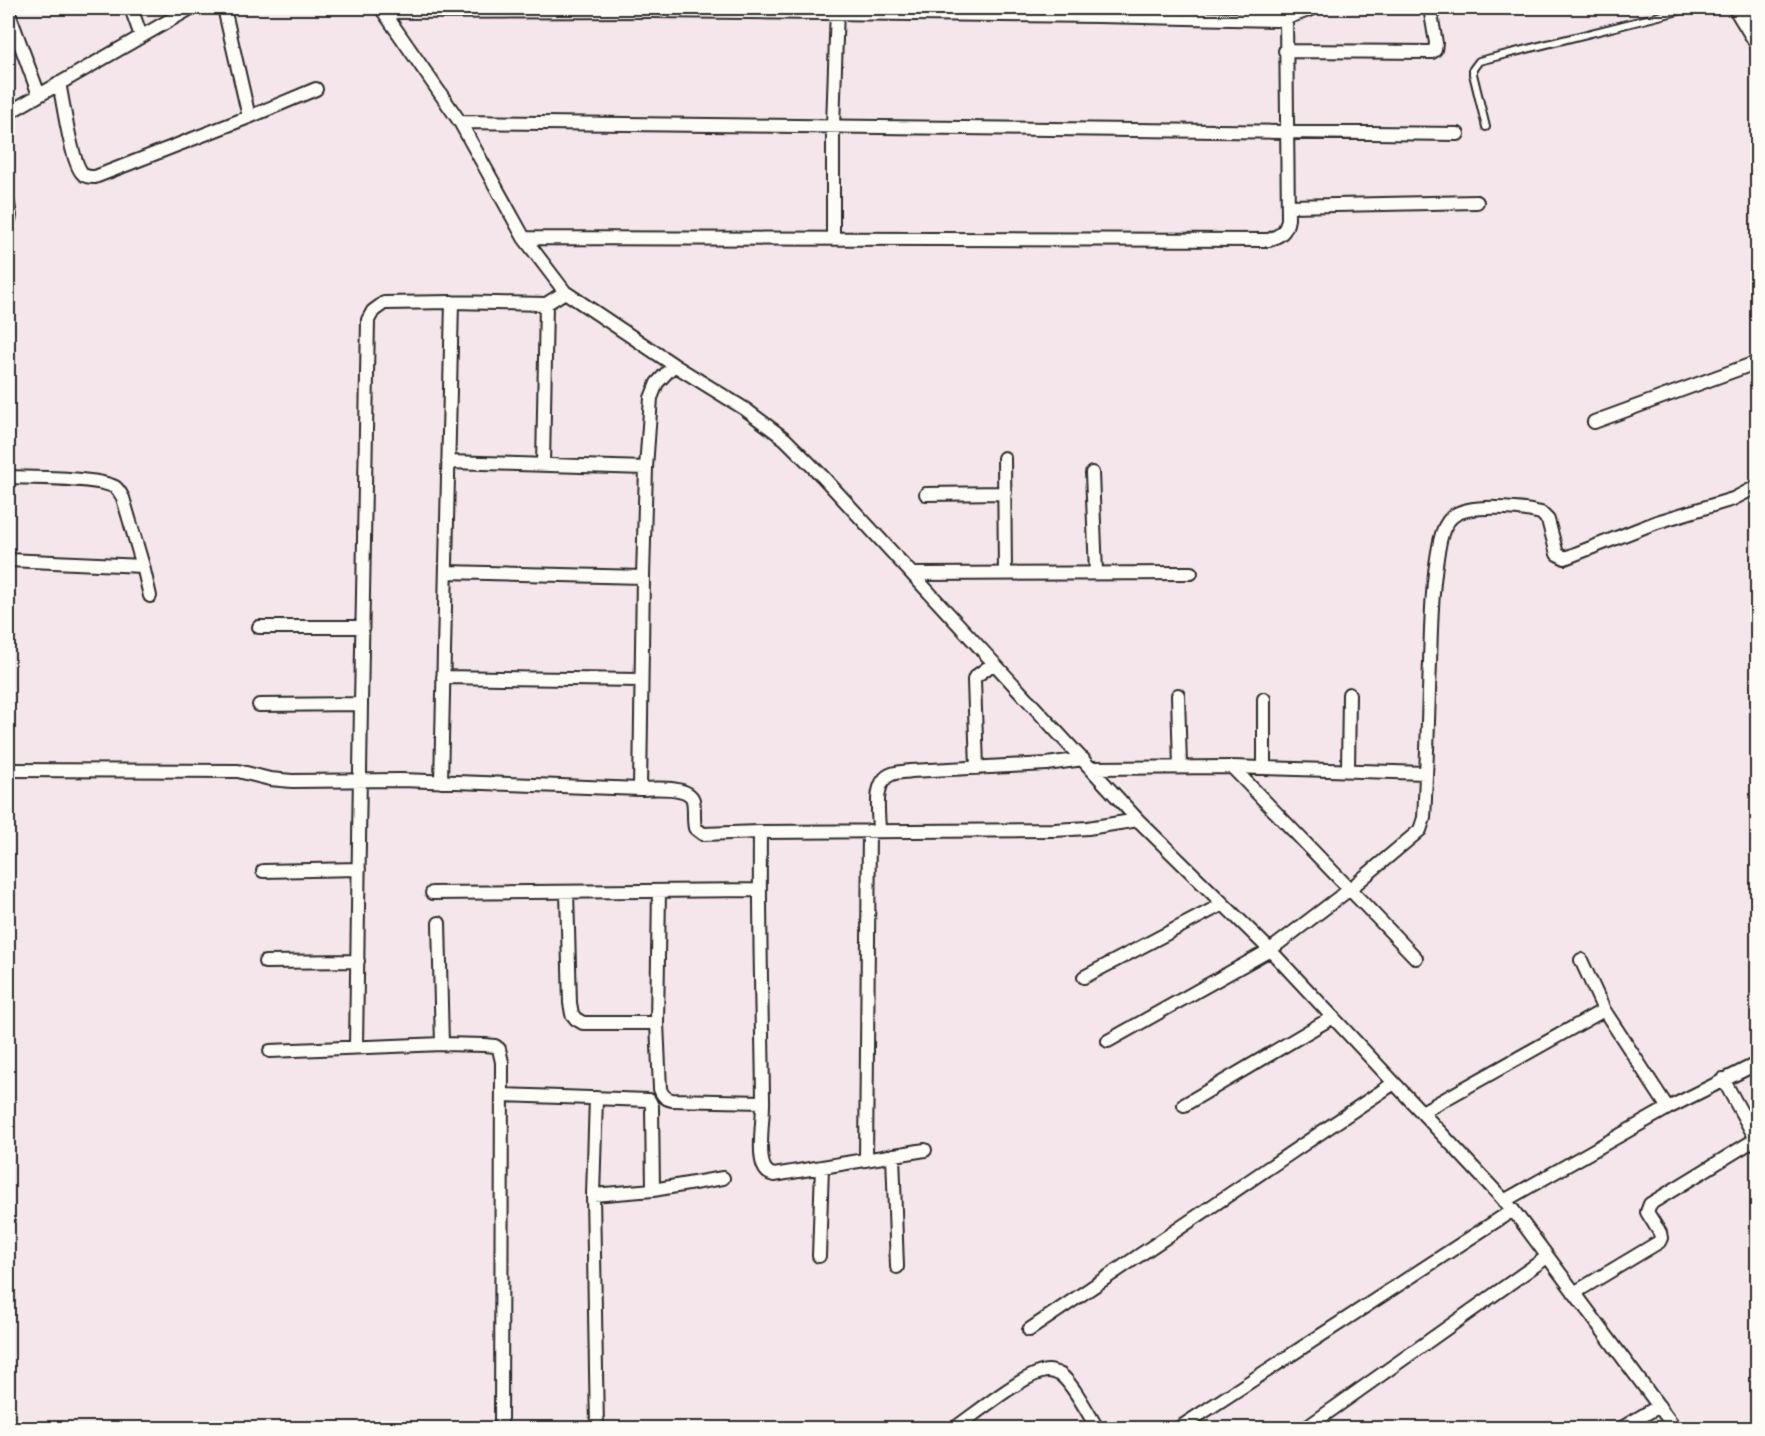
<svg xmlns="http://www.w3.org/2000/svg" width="1765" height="1436" font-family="Sriracha,sans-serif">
  <rect width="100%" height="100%" fill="#f5e6ec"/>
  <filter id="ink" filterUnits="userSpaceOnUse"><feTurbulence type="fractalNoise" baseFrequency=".0167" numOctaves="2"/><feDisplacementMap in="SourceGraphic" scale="12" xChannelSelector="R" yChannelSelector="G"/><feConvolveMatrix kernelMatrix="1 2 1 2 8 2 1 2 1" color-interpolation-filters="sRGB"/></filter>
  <g filter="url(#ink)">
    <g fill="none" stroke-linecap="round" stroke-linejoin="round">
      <!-- lane casing -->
      <g stroke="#2b2b2b" stroke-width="10">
        <path id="lane" d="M 1486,127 L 1473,74 L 1473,69 L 1479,61 L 1691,8"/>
      </g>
      <!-- street casing -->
      <g stroke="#2b2b2b" stroke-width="16">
        <path id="street" d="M 131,8 L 141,36
          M 224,8 L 249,117
          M 381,8 L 460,122 L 524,238 L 565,292 L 674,365 L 745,409 L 785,439 L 823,477 L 1138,820 L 1270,950 L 1513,1210 L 1675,1428
          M 8,11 L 39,95
          M 385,12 L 651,11 L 1098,16 L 1276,20 L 1286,18 L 1314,8
          M 1285,51 L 1432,52 L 1435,50 L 1436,43 L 1430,8
          M 59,83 C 63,101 71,161 82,173 C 85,177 90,177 95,177 L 249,117 L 316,89
          M 8,113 L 191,8
          M 460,122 L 1458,134
          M 8,204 L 10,216 L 8,223
          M 1289,206 L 1477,202
          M 524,238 L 1269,240 C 1281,235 1286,232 1288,219 L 1286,18
          M 833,238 L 833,126 L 837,8
          M 1757,275 L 1758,274
          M 1594,422 L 1758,362
          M 1004,458 L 1005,573
          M 448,462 L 646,468
          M 543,465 L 546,304
          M 1092,473 L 1096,573
          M 8,477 C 31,478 97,477 115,487 C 119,490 120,493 123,498 L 143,566 L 150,596
          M 926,494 L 1005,493
          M 8,560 L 143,566
          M 446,572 L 643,577
          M 913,574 L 1191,573
          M 259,627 L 362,627
          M 443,677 L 640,680
          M 1178,695 L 1180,767
          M 259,705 L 361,704
          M 1232,767 L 1416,958
          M 977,768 L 974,680 L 975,677 L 994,663
          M 1091,768 L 1232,767 L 1426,773
          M 1264,768 L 1264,699
          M 8,770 L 238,771 L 270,779 L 292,781 L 401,780 L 640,789 C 653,789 688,785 693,800 C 695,809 693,819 695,828 L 703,834 L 760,832 L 1055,830 L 1088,828 L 1138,820
          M 1348,770 L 1349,694
          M 441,782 L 452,302
          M 640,789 L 643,577 L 646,468 L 651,398 L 657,383 L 674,365
          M 879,831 C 879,815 872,781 892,774 C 897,772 905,772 911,771 L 1047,764 L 1083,759
          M 760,832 C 759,921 762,1010 763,1098 C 764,1116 757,1153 764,1167 C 766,1172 769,1174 774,1175 L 925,1150
          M 263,871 L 359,869
          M 659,891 L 657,1023 L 660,1089 C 662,1095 665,1099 672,1100 L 763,1102
          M 567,892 L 570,1003 L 572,1014 L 576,1019 L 583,1023 L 657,1023
          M 432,893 L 759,890
          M 439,923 L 442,1044
          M 1581,960 L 1604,1010 L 1668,1108
          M 265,962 L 358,961
          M 1084,977 L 1223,904
          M 1108,1041 L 1270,950 L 1350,889 L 1420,830 L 1424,818 C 1427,766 1428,715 1430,663 C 1431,623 1432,580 1440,541 C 1442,532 1445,523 1452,517 C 1468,503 1521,508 1541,513 L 1548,520 L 1557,554 L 1565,558 L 1657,522 L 1733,499 L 1758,486
          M 356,1046 L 361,704 L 368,320 L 373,311 L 384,303 L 452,302 L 546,304 L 565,292
          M 270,1051 L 442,1044 L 485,1045 L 495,1046 L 499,1049 L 502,1062 L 501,1428
          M 1723,1079 L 1756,1139 L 1758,1138
          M 502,1095 L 649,1100 L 652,1106 L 653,1190
          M 596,1098 L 593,1195 L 597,1428
          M 1184,1105 L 1333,1017
          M 1422,1112 L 1604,1010
          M 893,1155 L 897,1267
          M 866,1159 L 869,831
          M 593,1195 L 653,1190 L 723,1178
          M 1504,1201 L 1668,1108 L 1758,1063
          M 819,1256 L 822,1167
          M 1574,1293 L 1659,1242 L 1661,1238 L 1660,1233 L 1647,1212 L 1650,1204 L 1756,1139
          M 1029,1330 L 1394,1083
          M 955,1428 C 974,1415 1027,1371 1048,1371 C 1052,1371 1057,1373 1061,1375 C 1073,1384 1089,1415 1097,1428
          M 1179,1428 L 1513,1210
          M 1306,1428 L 1547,1257
          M 1622,1428 L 1659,1406"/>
      </g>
      <!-- secondary casing -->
      <g stroke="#2b2b2b" stroke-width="22">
        <path id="secondary" d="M 1738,8 L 1758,41"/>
      </g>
      <!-- lane -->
      <use href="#lane" stroke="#fdfcf7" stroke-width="6"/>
      <!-- street -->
      <use href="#street" stroke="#fdfcf7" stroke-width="12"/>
      <!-- secondary -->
      <use href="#secondary" stroke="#fdfcf7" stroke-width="18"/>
    </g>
  </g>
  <!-- margin -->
  <rect width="1765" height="1436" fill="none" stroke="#fdfcf7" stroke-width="30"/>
  <rect x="15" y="15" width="1735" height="1406" fill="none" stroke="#2b2b2b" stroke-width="2" filter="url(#ink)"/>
</svg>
